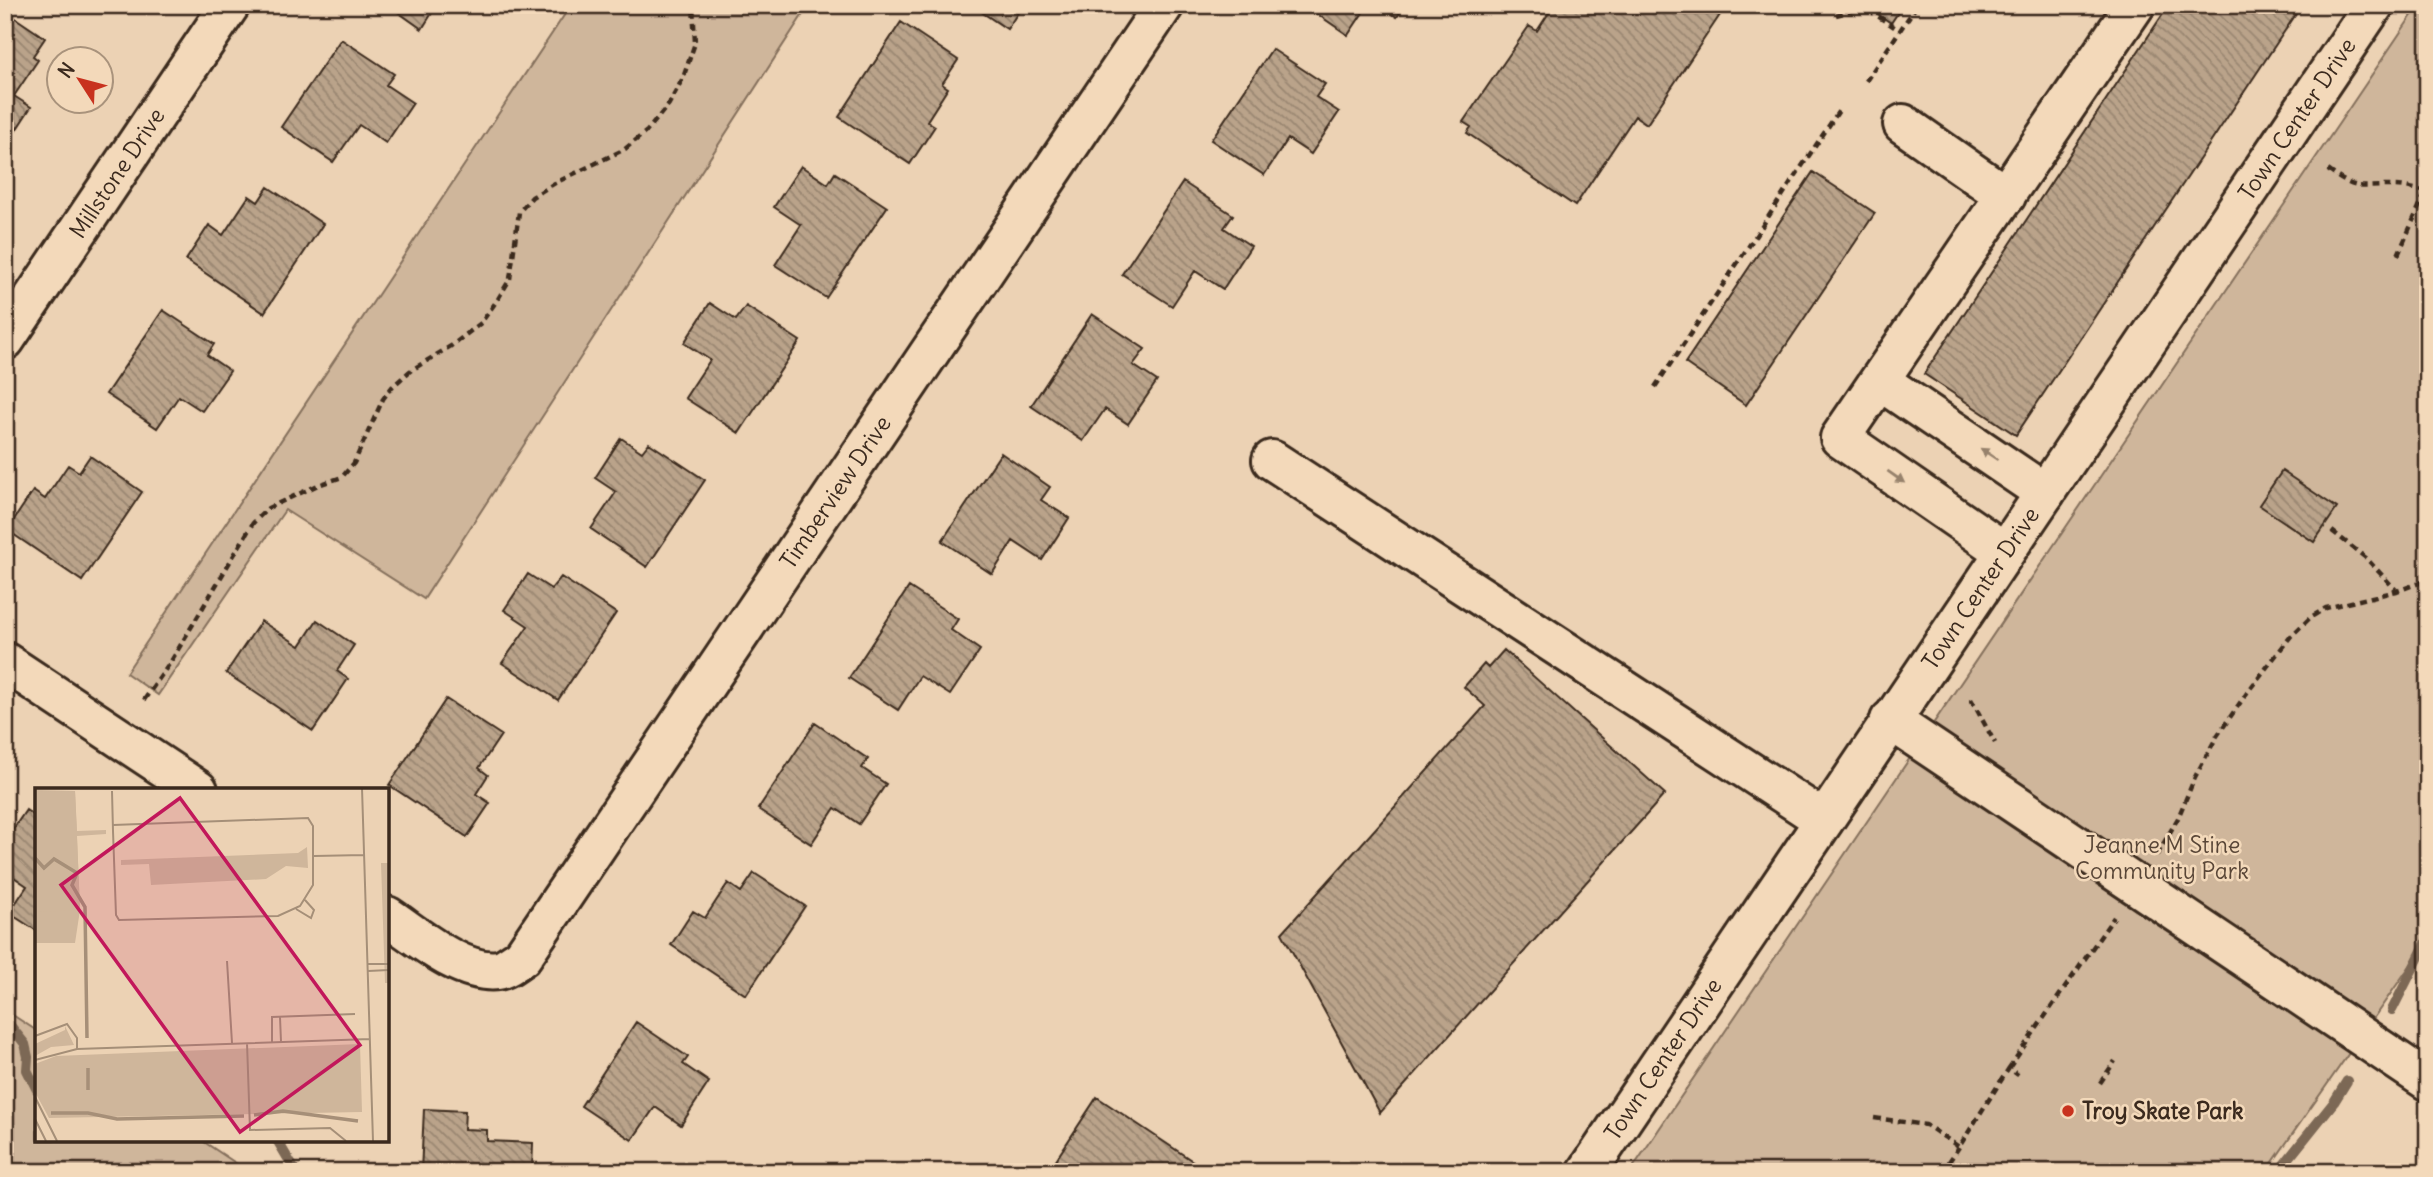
<svg xmlns="http://www.w3.org/2000/svg" width="2433" height="1177" font-family="Delius,sans-serif">
  <defs>
    <pattern id="building-back-hatch" width="6" height="6" patternUnits="userSpaceOnUse" patternTransform="scale(1.75)"><rect width="6" height="6" fill="#baa38a"/><path d="M-1 5l2 2M0 0l6 6M5-1l2 2" fill="none" stroke="#988570"/></pattern>
  </defs>
  <rect width="100%" height="100%" fill="#ecd2b4"/>
  <filter id="ink" filterUnits="userSpaceOnUse"><feTurbulence type="fractalNoise" baseFrequency=".0143" numOctaves="2"/><feDisplacementMap in="SourceGraphic" scale="14" xChannelSelector="R" yChannelSelector="G"/><feConvolveMatrix kernelMatrix="1 2 1 2 8 2 1 2 1" color-interpolation-filters="sRGB"/></filter>
  <g filter="url(#ink)">
    <!-- park -->
    <path fill="#cfb69b" stroke="#85705c" stroke-width="2" d="M 571,5 L 809,5 L 424,599 L 285,510 L 158,695 L 126,673 Z
      M 2419,5 L 2428,5 L 2428,940 L 2266,1172 L 1630,1172 Z
      M 5,1010 L 37,1031 L 37,1140 L 201,1140 L 249,1172 L 5,1172 Z"/>
    <g fill="none" stroke-linecap="round" stroke-linejoin="round">
      <!-- stream -->
      <path stroke="#7b6754" stroke-width="10" d="M 2392,1010 L 2428,939
        M 5,1019 L 25,1044 L 28,1057 L 27,1070 L 37,1090
        M 277,1140 L 296,1172
        M 2278,1172 L 2334,1102 L 2347,1081"/>
    </g>
    <!-- building -->
    <path fill="url(#building-back-hatch)" stroke="#3b2a1e" stroke-width="2" d="M 388,5 L 437,5 L 422,29 Z
      M 971,5 L 1023,5 L 1007,29 Z
      M 1304,5 L 1368,5 L 1348,35 Z
      M 1379,5 L 1405,5 L 1397,17 Z
      M 1554,5 L 1719,5 L 1724,9 L 1647,124 L 1635,116 L 1575,206 L 1467,133 L 1471,127 L 1463,122 L 1529,26 L 1537,31 Z
      M 1865,5 L 1903,5 L 1891,23 Z
      M 2169,5 L 2302,5 L 2016,435 L 1924,374 Z
      M 5,11 L 45,38 L 33,56 L 38,60 L 14,96 L 31,107 L 9,141 L 5,138 Z
      M 901,22 L 958,60 L 942,84 L 948,88 L 927,121 L 935,126 L 910,164 L 839,117 Z
      M 341,39 L 394,74 L 386,85 L 413,103 L 386,143 L 359,125 L 333,162 L 281,127 Z
      M 1272,49 L 1325,84 L 1316,97 L 1339,112 L 1311,154 L 1288,139 L 1264,175 L 1211,140 Z
      M 801,166 L 828,184 L 835,173 L 887,207 L 826,298 L 775,265 L 801,225 L 774,207 Z
      M 1813,172 L 1875,213 L 1746,405 L 1685,363 Z
      M 1183,182 L 1233,215 L 1224,228 L 1251,246 L 1223,289 L 1195,271 L 1172,306 L 1122,274 Z
      M 268,187 L 323,224 L 264,313 L 186,260 L 209,225 L 223,235 L 249,196 L 258,202 Z
      M 710,303 L 736,320 L 746,306 L 800,341 L 739,433 L 685,398 L 710,360 L 684,343 Z
      M 163,310 L 214,344 L 207,355 L 230,371 L 202,411 L 179,396 L 157,428 L 106,394 Z
      M 1092,314 L 1145,349 L 1133,365 L 1157,381 L 1128,424 L 1105,409 L 1083,441 L 1031,406 Z
      M 621,438 L 642,452 L 649,443 L 705,480 L 647,567 L 591,529 L 616,492 L 595,478 Z
      M 1001,453 L 1050,487 L 1041,500 L 1069,518 L 1042,560 L 1013,541 L 992,574 L 942,541 Z
      M 90,456 L 142,492 L 82,581 L 7,530 L 33,491 L 45,499 L 68,465 L 79,472 Z
      M 2282,471 L 2337,508 L 2314,542 L 2259,505 Z
      M 528,574 L 551,589 L 561,577 L 616,613 L 558,700 L 502,663 L 528,626 L 504,610 Z
      M 909,587 L 958,619 L 951,630 L 980,650 L 950,695 L 920,676 L 898,710 L 849,678 Z
      M 317,620 L 354,645 L 337,671 L 348,679 L 313,731 L 226,673 L 261,621 L 300,646 Z
      M 1504,650 L 1665,794 L 1380,1113 L 1282,933 L 1485,706 L 1464,687 L 1484,664 L 1488,668 Z
      M 446,699 L 501,735 L 479,768 L 488,775 L 476,794 L 490,803 L 467,837 L 389,785 Z
      M 815,723 L 868,759 L 862,768 L 886,784 L 859,824 L 835,808 L 811,844 L 758,809 Z
      M 26,810 L 37,818 L 37,931 L 9,913 L 27,886 L 5,871 L 5,841 Z
      M 754,873 L 805,906 L 746,995 L 671,945 L 693,911 L 705,918 L 728,883 L 741,892 Z
      M 636,1022 L 688,1057 L 683,1064 L 709,1082 L 681,1125 L 655,1107 L 632,1140 L 581,1106 Z
      M 1097,1097 L 1209,1172 L 1048,1172 Z
      M 424,1109 L 465,1111 L 464,1129 L 487,1130 L 487,1141 L 533,1143 L 532,1172 L 421,1172 Z"/>
    <g fill="none" stroke-linecap="round" stroke-linejoin="round">
      <!-- minor casing -->
      <g stroke="#3b2a1e" stroke-width="44">
        <g id="minor">
          <path d="M 1903,124 L 2006,196"/>
          <path id="s1" d="M 5,340 L 230,5"/>
          <path d="M 1880,381 L 2045,493"/>
          <path d="M 1272,460 L 1824,820"/>
          <path d="M 2005,552 L 1840,438 L 2135,5"/>
          <path d="M 5,662 L 198,790"/>
          <path d="M 1890,720 L 2428,1081"/>
          <path id="s2" d="M 387,916 C 416,935 461,975 498,970 C 506,969 515,961 522,957 L 1164,5"/>
          <path id="s3" d="M 1587,1172 L 2374,5"/>
        </g>
      </g>
      <!-- path -->
      <path stroke="#3b2a1e" stroke-width="4.5" stroke-dasharray="7 5" stroke-linecap="butt" d="M 1836,15 L 1860,9 L 1862,6 L 1899,30
        M 1866,81 L 1917,5
        M 2328,170 C 2358,193 2361,185 2395,186 C 2406,186 2417,190 2428,192
        M 2398,255 L 2426,191
        M 1655,387 L 1840,109
        M 2332,531 L 2366,558 L 2397,591
        M 1971,699 L 1995,743
        M 144,700 L 170,663 L 253,523 L 268,508 L 318,485 L 342,477 L 354,463 L 383,399 L 392,387 L 410,371 L 451,346 L 481,323 L 498,299 L 510,279 L 519,212 L 532,197 L 555,183 L 625,149 L 647,131 L 669,104 L 683,78 L 695,43 L 693,5
        M 2157,855 L 2178,818 L 2195,777 L 2217,736 L 2249,690 L 2291,636 L 2311,617 L 2326,608 L 2397,591 L 2428,580
        M 2009,1068 L 2114,917
        M 2100,1083 L 2115,1061
        M 1874,1118 L 1926,1125 L 1959,1147 L 2009,1068 L 2018,1075
        M 1942,1172 L 1959,1147"/>
      <!-- minor -->
      <use href="#minor" stroke="#f3d9ba" stroke-width="38"/>
    </g>
    <!-- one-way arrows -->
    <defs><path id="oneway-solid" d="M-6-.8H1V-3.2L6.5 0L1 3.2V.8H-6Z" transform="scale(1.75)"/></defs>
    <g fill="#97826c">
      <use href="#oneway-solid" transform="translate(1989 454) rotate(-146)"/>
      <use href="#oneway-solid" transform="translate(1896 477) rotate(35)"/>
    </g>
  </g>
  <!-- markers -->
  <circle fill="#c8321e" stroke="#f3d9ba" stroke-width="2.5" cx="2068" cy="1111" r="7"/>
  <g text-anchor="middle" stroke-width="5" stroke-linejoin="round" paint-order="stroke">
    <!-- street labels -->
    <g font-size="23" fill="#3b2a1e" stroke="#f3d9ba">
      <text dy="8" stroke="none"><textPath href="#s3" startOffset="1270">Town Center Drive</textPath></text>
      <text dy="8" stroke="none"><textPath href="#s1" startOffset="201">Millstone Drive</textPath></text>
      <text dy="8" stroke="none"><textPath href="#s2" startOffset="714">Timberview Drive</textPath></text>
      <text dy="8" stroke="none"><textPath href="#s3" startOffset="704">Town Center Drive</textPath></text>
      <text dy="8" stroke="none"><textPath href="#s3" startOffset="136">Town Center Drive</textPath></text>
    </g>
    <!-- park labels -->
    <g font-size="23" fill="#594637" stroke="#f3d9ba">
      <text x="2162" y="853">Jeanne M Stine<tspan x="2162" dy="26">Community Park</tspan></text>
    </g>
    <!-- poi labels -->
    <g font-size="23" font-weight="bold" fill="#3b2a1e" stroke="#f3d9ba" text-anchor="start">
      <text x="2082" y="1119">Troy Skate Park</text>
    </g>
  </g>
  <!-- overview -->
  <g transform="translate(35 788)">
    <rect width="354" height="354" fill="#ecd2b4"/>
    <path d="M 30,238 L 39,257 L 16,259 L 0,268 L 0,256 L 30,242 Z" fill="#cfb69b"/>
    <path d="M 0,2 L 40,3 L 45,122 L 40,155 L 0,155 Z" fill="#cfb69b"/>
    <path d="M 40,3 L 42,43 L 71,42 L 71,46 L 42,48 L 45,122 L 0,124 L 0,4 ZM 272,59 L 273,80 L 251,78 L 231,91 L 116,97 L 114,76 L 86,77 L 86,72 L 263,65 ZM 346,75 L 353,75 L 353,195 L 350,195 ZM 325,256 L 327,324 L 14,330 L 0,304 L 0,276 L 21,268 Z" fill="#cfb69b"/>
    <path fill="none" stroke="#a68f78" stroke-width="3.5" d="M 0,70 L 9,80 L 19,71 L 42,85 L 37,97 L 50,119 L 52,250M 53,280 L 53,302M 16,325 L 53,325 L 82,331 L 209,328M 219,327 L 248,323 L 323,333"/>
    <path fill="none" stroke="#a58f78" stroke-width="2" d="M 327,0 L 338,353M 77,3 L 78,43 L 81,127 L 84,132 L 243,128 L 265,118 L 278,97 L 278,38 L 273,30 L 78,37M 279,68 L 329,67M 261,121 L 276,130 L 279,122 L 270,112M 192,173 L 197,255M 332,176 L 354,176M 333,183 L 354,182M 245,229 L 246,254M 0,248 L 32,236 L 42,250 L 42,261M 237,254 L 237,229 L 320,226M 212,255 L 215,342 L 295,340 L 311,353M 0,272 L 42,261 L 335,251M 0,309 L 22,353M 0,331 L 11,353"/>
    <path fill="#c2185b" fill-opacity="0.15" stroke="#c2185b" stroke-width="3.5" d="M 145,10 L 325,257 L 205,344 L 26,97 Z"/>
    <rect width="354" height="354" fill="none" stroke="#3b2a1e" stroke-width="3.5"/>
  </g>
  <!-- margin -->
  <rect width="2433" height="1177" fill="none" stroke="#f3d9ba" stroke-width="28"/>
  <rect x="14" y="14" width="2405" height="1149" fill="none" stroke="#3b2a1e" stroke-width="2.5" filter="url(#ink)"/>
  <!-- north arrow -->
  <g transform="translate(80 80) rotate(306)"><circle r="33" fill="#f3d9ba" stroke="#a9937c" stroke-width="2"/>
  <path d="M0-5L12 26L0 18L-12 26Z" fill="#c8321e"/>
  <text y="-10" font-size="19" font-weight="bold" text-anchor="middle" fill="#3b2a1e">N</text>
  </g>
</svg>
